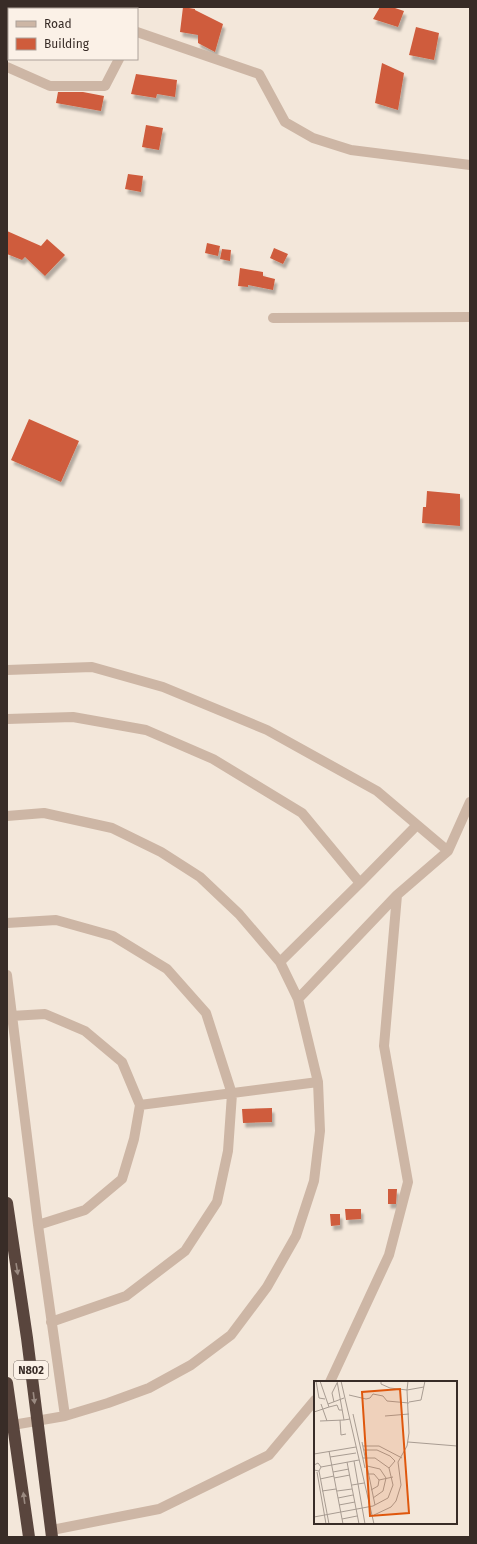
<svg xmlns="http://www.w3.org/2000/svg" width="477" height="1544" font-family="'Fira Sans',sans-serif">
  <defs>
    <filter id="shadow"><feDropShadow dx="2.5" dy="4.5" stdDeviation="1" flood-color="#0004"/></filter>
  </defs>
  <rect width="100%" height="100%" fill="#f3e7da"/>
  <!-- building -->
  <path fill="#cf5c3c" filter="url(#shadow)" d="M 183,7 L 195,9 L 195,10 L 223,24 L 215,52 L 198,43 L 198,35 L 180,32 Z
    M 380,7 L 392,7 L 404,11 L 398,27 L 373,19 Z
    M 416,27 L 439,33 L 434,60 L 409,55 Z
    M 382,63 L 404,73 L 398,110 L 375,103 Z
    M 136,74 L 177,80 L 175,97 L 157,94 L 156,98 L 131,94 Z
    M 58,92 L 83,92 L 104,96 L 101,111 L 56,103 Z
    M 146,125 L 163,128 L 159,150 L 142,147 Z
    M 128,174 L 143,176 L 141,192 L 125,189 Z
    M 7,231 L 41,246 L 47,239 L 65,255 L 45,276 L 25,257 L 22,260 L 7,254 Z
    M 207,243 L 220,246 L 218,256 L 205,253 Z
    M 274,248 L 288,254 L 283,264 L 270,258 Z
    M 222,249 L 231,250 L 230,261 L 220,259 Z
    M 240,268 L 263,272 L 263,276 L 275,279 L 273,290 L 248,285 L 248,287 L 238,286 Z
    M 29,419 L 79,441 L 61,482 L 11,460 Z
    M 427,491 L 460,494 L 460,526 L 422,523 L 423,507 L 426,507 Z
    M 272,1108 L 272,1122 L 243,1123 L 242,1109 Z
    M 388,1189 L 397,1189 L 396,1204 L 388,1204 Z
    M 345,1209 L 361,1209 L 361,1219 L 346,1220 Z
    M 330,1214 L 340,1214 L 340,1225 L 331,1226 Z"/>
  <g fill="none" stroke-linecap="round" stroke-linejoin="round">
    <!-- street -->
    <path stroke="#cdb6a5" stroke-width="10" d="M 137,32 L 259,74 L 285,122 L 313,138 L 351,150 L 470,165
      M 7,67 L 50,86 L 105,86 L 119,59
      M 273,318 L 470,317
      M 7,670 L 92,667 L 163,687 L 267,730 L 377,791 L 448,851
      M 7,719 L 73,717 L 146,730 L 213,759 L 302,813 L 360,883 L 280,962
      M 7,816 L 44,813 L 112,828 L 161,852 L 200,877 L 239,914 L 280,962 L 298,999 L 318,1082 L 320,1131 L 314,1181 L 296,1236 L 267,1287 L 231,1335 L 191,1365 L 149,1388 L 108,1403 L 65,1416 L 7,1426
      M 360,883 L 417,825
      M 7,923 L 56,920 L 113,936 L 167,969 L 206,1013 L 232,1094 L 228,1151 L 217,1202 L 185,1251 L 126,1296 L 51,1322
      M 7,975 L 38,1225 L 65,1416
      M 298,999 L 397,895
      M 11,1016 L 45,1014 L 85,1031 L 122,1062 L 140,1105 L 134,1139 L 122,1179 L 85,1210 L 38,1225
      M 140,1105 L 318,1082
      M 330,1382 L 389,1255 L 408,1182 L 384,1046 L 397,895 L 448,851 L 470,802
      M 52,1530 L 159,1509 L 269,1455 L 315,1400"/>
    <!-- highway -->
    <path stroke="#59453d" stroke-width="12" d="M 7,1203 L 27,1338 L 52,1537
      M 7,1383 L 29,1537"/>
  </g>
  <!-- one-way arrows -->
  <defs><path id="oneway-solid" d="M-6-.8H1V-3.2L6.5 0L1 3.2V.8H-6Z"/></defs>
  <g fill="#9a8a81">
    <use href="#oneway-solid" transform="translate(17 1269) rotate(81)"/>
    <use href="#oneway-solid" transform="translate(34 1398) rotate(83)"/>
    <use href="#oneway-solid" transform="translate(24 1498) rotate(-98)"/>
  </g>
  <g text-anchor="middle" stroke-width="4" stroke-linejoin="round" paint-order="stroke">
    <!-- shield labels -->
    <rect fill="#fbf1e7" stroke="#726761" stroke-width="1" x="14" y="1361" width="34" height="18" rx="3"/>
    <g font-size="11" font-weight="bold" fill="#382c27">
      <text x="31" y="1374">N802</text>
    </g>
  </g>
  <!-- overview -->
  <g transform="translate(314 1381)">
    <rect width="143" height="143" fill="#f3e7da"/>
    <path fill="none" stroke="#a89c92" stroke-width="1" d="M 2,0 L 5,17 L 11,18M 6,0 L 15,26 L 23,24 L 25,29 L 28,29M 23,0 L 30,39 L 36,38M 27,0 L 60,143M 94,0 L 93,9 L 110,6M 35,14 L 52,18 L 56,17 L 59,13 L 69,15 L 73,20 L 95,22M 20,21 L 18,12 L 23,2M 95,21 L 107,19 L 111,0M 7,23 L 13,40M 14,23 L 30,17M 0,31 L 15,26M 39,33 L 51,87M 71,35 L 95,33M 26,39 L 27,54 L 32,53M 6,40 L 30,39M 48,61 L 61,124M 94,61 L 143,65M 49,65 L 65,65 L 88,77M 50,69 L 63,69 L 76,75 L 81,80 L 75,87M 15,70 L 29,143M 0,73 L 42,66M 16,76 L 42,72M 40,80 L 51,143M 33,81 L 45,143M 0,84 L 4,82 L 7,86 L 5,90 L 0,89M 53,85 L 66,88 L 72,97 L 69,110 L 59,117M 7,86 L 45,79M 5,90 L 15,143M 3,91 L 12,143M 19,91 L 35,88M 54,93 L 60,93 L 65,99 L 64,105 L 57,109M 20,97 L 36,94M 6,98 L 20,95M 65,99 L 79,96M 38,104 L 50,102M 8,110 L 22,108M 23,110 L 38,108M 24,117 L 39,114M 25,124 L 41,121M 60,134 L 77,126 L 82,120 L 87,104 L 84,81 L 93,65 L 95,52 L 93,9 L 76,7 L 67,3 L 67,0M 0,136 L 59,125 L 74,117 L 79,104 L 75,87 L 61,77 L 49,77M 28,138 L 43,135"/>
    <path fill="#df570d" fill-opacity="0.15" stroke="#df570d" stroke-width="2" d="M 86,8 L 95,132 L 56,135 L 48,11 Z"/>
    <rect width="143" height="143" fill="none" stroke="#382c27" stroke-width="2"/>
  </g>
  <!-- border -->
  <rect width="477" height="1544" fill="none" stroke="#382c27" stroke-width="16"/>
  <!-- legend -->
  <rect x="8" y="8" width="130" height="52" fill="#fbf1e7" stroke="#ada29a"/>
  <rect x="16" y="21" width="20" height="6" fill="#cdb6a5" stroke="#ada29a"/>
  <text x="44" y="28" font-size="12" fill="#382c27">Road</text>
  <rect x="16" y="38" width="20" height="12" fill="#cf5c3c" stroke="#ada29a"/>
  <text x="44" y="48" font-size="12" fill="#382c27">Building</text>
</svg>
